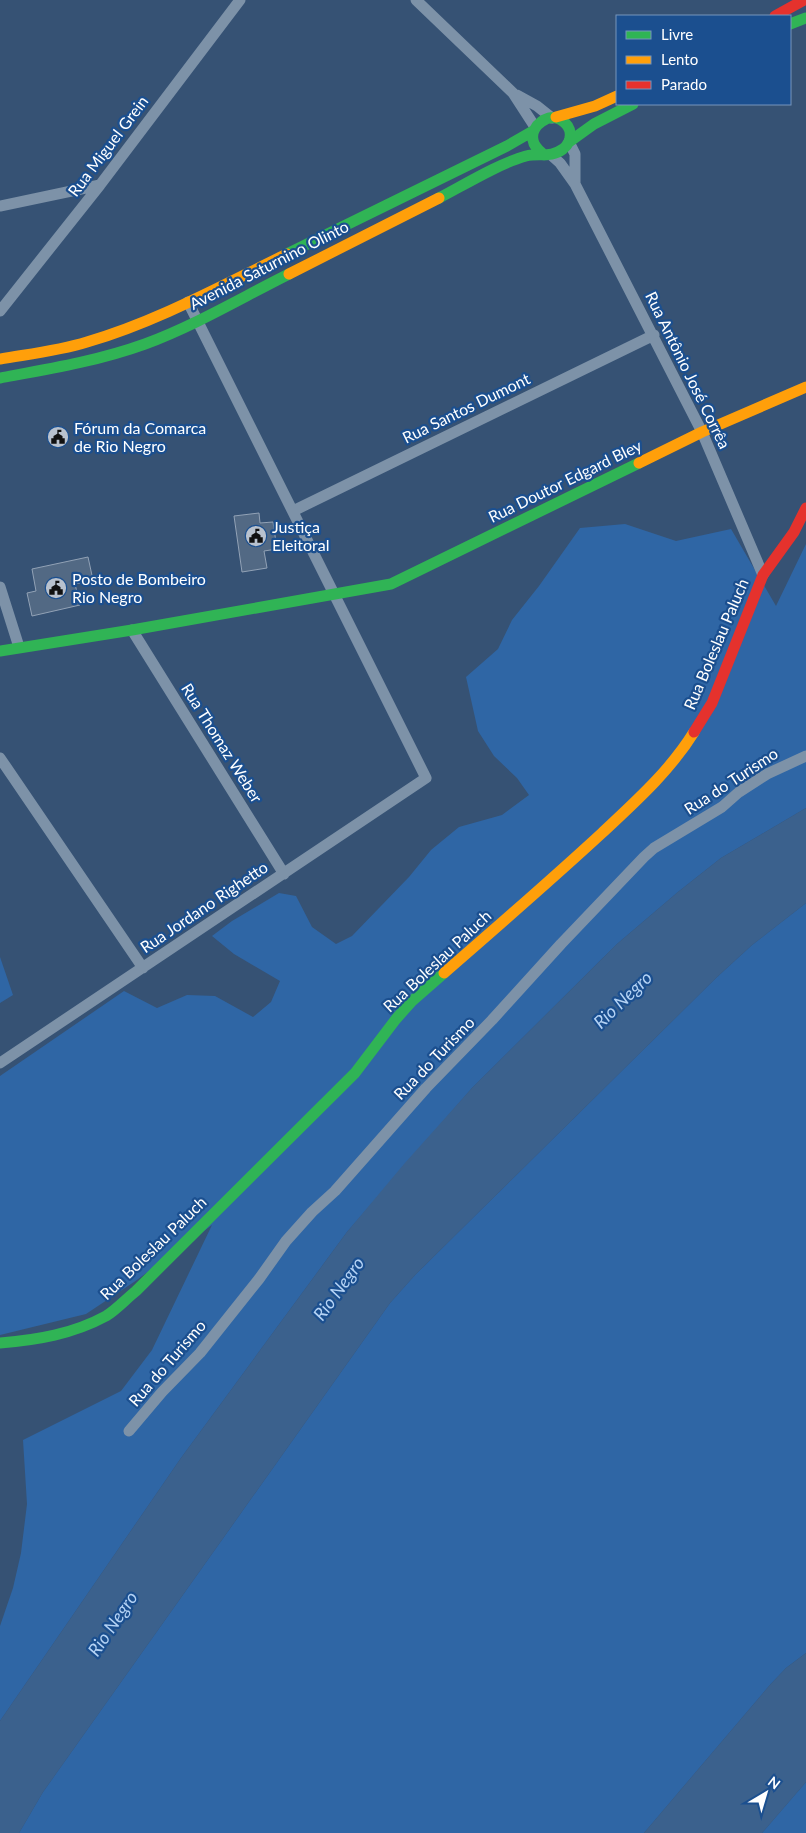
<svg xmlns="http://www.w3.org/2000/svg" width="806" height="1833" font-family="Lato,sans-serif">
  <rect width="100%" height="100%" fill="#365274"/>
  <!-- green -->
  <path fill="#2f66a5" d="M 625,524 L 676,541 L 731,529 L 776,606 L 806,544 L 806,808 L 721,858 L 678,892 L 617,944 L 472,1088 L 347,1232 L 181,1458 L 0,1721 L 0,1626 L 13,1588 L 21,1553 L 27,1504 L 23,1440 L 121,1391 L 152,1350 L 212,1225 L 134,1282 L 86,1314 L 0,1335 L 0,1076 L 124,991 L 157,1008 L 187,995 L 215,996 L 253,1017 L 271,1002 L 280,981 L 234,954 L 212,936 L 232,921 L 279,893 L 296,896 L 312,927 L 336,944 L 352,936 L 409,877 L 431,850 L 459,827 L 502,815 L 529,795 L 517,778 L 494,756 L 478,731 L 466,677 L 498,649 L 512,620 L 539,586 L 580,528 Z
    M 806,903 L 806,1653 L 786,1668 L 769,1686 L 644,1833 L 19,1833 L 43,1792 L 390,1303 L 415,1275 L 717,977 L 752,945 Z
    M 0,957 L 13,995 L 0,1003 Z
    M 806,1782 L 806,1833 L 762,1833 Z"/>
  <!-- water -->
  <path fill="#3b618d" d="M 806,808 L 806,903 L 752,945 L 717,977 L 415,1275 L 390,1303 L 43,1792 L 19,1833 L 0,1833 L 0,1721 L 181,1458 L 347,1232 L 404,1164 L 472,1088 L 617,944 L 678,892 L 721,858 Z
    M 806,1653 L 806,1782 L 762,1833 L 644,1833 L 769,1686 L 786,1668 Z"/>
  <!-- building -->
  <path fill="#526984" stroke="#92a2b6" d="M 259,513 L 260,523 L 273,522 L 277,549 L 264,551 L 267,568 L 242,572 L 234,516 Z
    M 88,557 L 93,580 L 75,584 L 80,605 L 32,616 L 27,593 L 36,591 L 32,569 Z"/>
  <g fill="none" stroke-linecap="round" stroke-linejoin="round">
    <!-- street -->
    <path stroke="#7d92a8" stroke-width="11" d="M 416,0 L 513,93 L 535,127
      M 517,95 L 537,106 L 552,118
      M 569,142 L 575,154 L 575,184
      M 551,155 L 560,163 L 575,184 L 702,432 L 763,575
      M 0,206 L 100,185
      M 0,311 L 100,185 L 240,0
      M 293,511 L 654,335
      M 0,587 L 19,647
      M 132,630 L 284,874
      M 0,758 L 143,968
      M 0,1063 L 426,778 L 188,302
      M 129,1431 L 162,1392 L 200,1353 L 259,1279 L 286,1241 L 312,1212 L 335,1191 L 426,1088 L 492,1020 L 561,944 L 644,857 L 654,848 L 722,807 L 739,792 L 767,774 L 806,756"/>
    <!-- fast -->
    <path stroke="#30b455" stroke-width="11" d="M 790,24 L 806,18
      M 569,142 L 594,124 L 633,104
      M 439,198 C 464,185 500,163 526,156 C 539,153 551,158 563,149 C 573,141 573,127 561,120 C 549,112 530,126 533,140 C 534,147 539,150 544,155
      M 287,254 L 507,146 L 533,131
      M 0,378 C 49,369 98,361 145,344 C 194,326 241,298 289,274
      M 0,651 L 132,630 L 391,584 L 639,463
      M 0,1343 C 37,1340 73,1334 106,1316 C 116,1310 126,1299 136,1291 L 355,1073 L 396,1019 L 412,1001 L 444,973"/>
    <!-- slow -->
    <path stroke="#ff9f0a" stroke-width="11" d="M 556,117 L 595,106 L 617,96
      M 289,274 L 439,198
      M 0,359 C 29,354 58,351 87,342 C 156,322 221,286 287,254
      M 639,463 L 702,432 L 806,387
      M 444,973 C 497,927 550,881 602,833 C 635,802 670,771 694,732"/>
    <!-- jam -->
    <path stroke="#e5322d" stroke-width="11" d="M 775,16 L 804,0
      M 694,732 L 712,703 L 763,575 L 794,532 L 806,508"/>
  </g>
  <!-- icons -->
  <defs>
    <g id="civic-disc" transform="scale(1.125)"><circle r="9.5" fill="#b9c2ce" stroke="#1b4f8f"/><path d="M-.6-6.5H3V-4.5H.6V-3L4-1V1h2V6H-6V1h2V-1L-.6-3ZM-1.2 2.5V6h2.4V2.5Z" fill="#111"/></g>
  </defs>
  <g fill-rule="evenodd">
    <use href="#civic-disc" x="58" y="437"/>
    <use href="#civic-disc" x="256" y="536"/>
    <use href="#civic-disc" x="56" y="588"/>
  </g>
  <g text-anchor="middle" stroke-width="4.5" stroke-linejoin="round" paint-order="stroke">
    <!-- street labels -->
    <g font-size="16" fill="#fff" stroke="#1b4f8f">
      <text transform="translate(108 146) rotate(-53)" y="6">Rua Miguel Grein</text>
      <text transform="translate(269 265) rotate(-27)" y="6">Avenida Saturnino Olinto</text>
      <text transform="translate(688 370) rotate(64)" y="6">Rua Antônio José Corrêa</text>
      <text transform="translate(466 408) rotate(-26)" y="6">Rua Santos Dumont</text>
      <text transform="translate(565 481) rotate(-26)" y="6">Rua Doutor Edgard Bley</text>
      <text transform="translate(716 644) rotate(-67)" y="6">Rua Boleslau Paluch</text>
      <text transform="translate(222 743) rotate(58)" y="6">Rua Thomaz Weber</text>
      <text transform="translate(731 781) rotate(-33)" y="6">Rua do Turismo</text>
      <text transform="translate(204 907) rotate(-34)" y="6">Rua Jordano Righetto</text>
      <text transform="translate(437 961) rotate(-43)" y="6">Rua Boleslau Paluch</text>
      <text transform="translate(434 1058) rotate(-46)" y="6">Rua do Turismo</text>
      <text transform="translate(153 1248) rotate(-44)" y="6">Rua Boleslau Paluch</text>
      <text transform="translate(167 1363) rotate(-49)" y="6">Rua do Turismo</text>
    </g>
    <!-- poi labels -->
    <g font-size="16" fill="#fff" stroke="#1b4f8f" text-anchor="start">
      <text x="74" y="434">Fórum da Comarca<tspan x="74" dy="18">de Rio Negro</tspan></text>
      <text x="272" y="533">Justiça<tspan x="272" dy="18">Eleitoral</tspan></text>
      <text x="72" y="585">Posto de Bombeiro<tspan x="72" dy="18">Rio Negro</tspan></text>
    </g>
    <!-- water labels -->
    <g font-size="18" font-style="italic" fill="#b5d3f5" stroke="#1b4f8f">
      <text transform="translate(623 1000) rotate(-44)" y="6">Rio Negro</text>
      <text transform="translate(339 1289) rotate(-54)" y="6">Rio Negro</text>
      <text transform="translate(113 1624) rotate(-56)" y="6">Rio Negro</text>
    </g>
  </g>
  <!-- legend -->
  <rect x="616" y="15" width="175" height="90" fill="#1b4f8f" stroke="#7695bc"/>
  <rect x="626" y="31" width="25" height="8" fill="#30b455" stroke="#7695bc"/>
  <text x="661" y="40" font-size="15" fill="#ffffff">Livre</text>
  <rect x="626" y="56" width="25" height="8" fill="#ff9f0a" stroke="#7695bc"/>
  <text x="661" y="65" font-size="15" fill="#ffffff">Lento</text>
  <rect x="626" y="81" width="25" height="8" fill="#e5322d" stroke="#7695bc"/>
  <text x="661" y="90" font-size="15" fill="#ffffff">Parado</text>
  <!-- north arrow -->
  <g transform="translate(766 1793) rotate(38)" stroke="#1b4f8f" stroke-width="4" paint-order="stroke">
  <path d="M0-4L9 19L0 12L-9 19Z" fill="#ffffff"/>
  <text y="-8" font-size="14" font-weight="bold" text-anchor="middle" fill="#ffffff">N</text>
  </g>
</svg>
